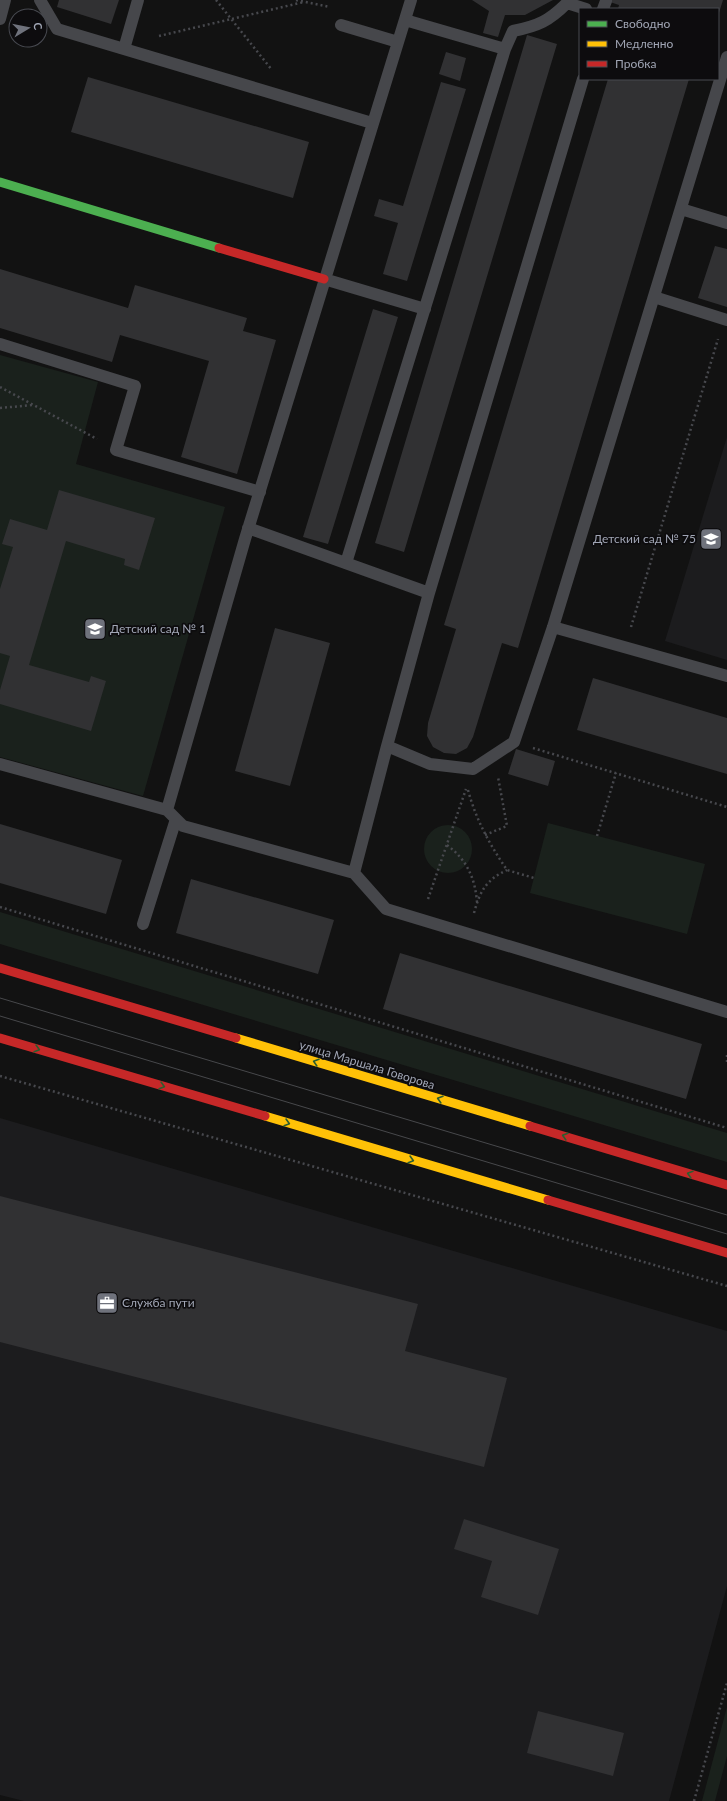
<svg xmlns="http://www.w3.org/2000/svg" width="727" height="1801" font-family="Lato,sans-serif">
  <rect width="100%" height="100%" fill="#121212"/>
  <!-- built -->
  <path fill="#1c1c1e" d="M 727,437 L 727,660 L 665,641 Z
    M 0,1118 L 727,1331 L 727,1586 L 669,1801 L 24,1801 L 0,1795 Z"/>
  <!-- green -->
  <path fill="#1a211c" d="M 0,355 L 98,382 L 76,464 L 225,507 L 143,796 L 0,757 Z
    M 548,823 L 705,864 L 687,934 L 530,893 Z
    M424 849a24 24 0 1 1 48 0a24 24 0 1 1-48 0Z
    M 0,912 L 727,1133 L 727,1162 L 0,944 Z
    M 727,1707 L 727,1756 L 715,1801 L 702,1801 Z"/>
  <!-- building -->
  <path fill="#313133" d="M 59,0 L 119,0 L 111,24 L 57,7 Z
    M 472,0 L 553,0 L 525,15 L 505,15 L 498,37 L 483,33 L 489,11 Z
    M 604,0 L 723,0 L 718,16 L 718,9 L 618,9 L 619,5 Z
    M 527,35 L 557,44 L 404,552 L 375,543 Z
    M 446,52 L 466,58 L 460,81 L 439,74 Z
    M 88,77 L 309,142 L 293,198 L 71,132 Z
    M 608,79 L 689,79 L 518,648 L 502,643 L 473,737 L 467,748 L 456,754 L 444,753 L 433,747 L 427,736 L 428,723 L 456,629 L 444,625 Z
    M 441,82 L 466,89 L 407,281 L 383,274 L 398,223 L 374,216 L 379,199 L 403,206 Z
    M 715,246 L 727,249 L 727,307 L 698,298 Z
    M 0,269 L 128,308 L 135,285 L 247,318 L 243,331 L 276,340 L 237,474 L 181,457 L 209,361 L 120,335 L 112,362 L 0,328 Z
    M 373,309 L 398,317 L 328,544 L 303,537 Z
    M 59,490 L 155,518 L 139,570 L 124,565 L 125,559 L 66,541 L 29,665 L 89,682 L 91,676 L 106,681 L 91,731 L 0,704 L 0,690 L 10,656 L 0,653 L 0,589 L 13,547 L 2,544 L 10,519 L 47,530 Z
    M 275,628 L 330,643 L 290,786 L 235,771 Z
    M 593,678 L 727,718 L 727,774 L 577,730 Z
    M 516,749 L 555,761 L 548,786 L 508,774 Z
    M 0,824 L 122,860 L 106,914 L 0,883 Z
    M 191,879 L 334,920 L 318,974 L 176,933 Z
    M 400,953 L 702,1044 L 686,1099 L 383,1009 Z
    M 0,1196 L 418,1304 L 405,1351 L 507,1378 L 484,1467 L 0,1342 Z
    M 464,1519 L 559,1549 L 538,1615 L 481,1597 L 492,1561 L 454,1549 Z
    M 538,1711 L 624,1733 L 613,1776 L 527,1753 Z"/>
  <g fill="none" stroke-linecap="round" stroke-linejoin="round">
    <!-- path -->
    <path stroke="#47484d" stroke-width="2.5" stroke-dasharray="2 3" stroke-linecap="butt" d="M 216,0 L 272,70
      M 296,0 L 330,7
      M 159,36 L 304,2
      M 0,387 L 97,439
      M 0,408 L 33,405
      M 631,627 L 718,339
      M 533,748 L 727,807
      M 468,790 C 476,820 490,845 507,870 L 534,878
      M 485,835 L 507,826 L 498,777
      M 597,836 L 616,773
      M 447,845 C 467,860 475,878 477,902
      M 428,899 L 466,789
      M 0,907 L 727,1128
      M 474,913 C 480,891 486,880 507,870
      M 727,1055 L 727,1065
      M 0,1076 L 727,1286
      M 694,1801 L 727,1683"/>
    <!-- lane -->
    <path stroke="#46474b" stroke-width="12" d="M 40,0 L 57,29 L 372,123
      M 603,9 L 606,1
      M 0,19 L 5,0
      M 405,20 L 505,49 L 513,31 C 538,26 549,21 567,3 L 586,9
      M 341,25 L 398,42
      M 124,49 L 138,0
      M 681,209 L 727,223
      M 324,279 L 425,309
      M 654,297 L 727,320
      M 0,344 L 135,386 L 116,450 L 260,492
      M 248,528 L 429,593 L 387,746 L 430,764 L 473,769 L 514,742 L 553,627 L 727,57
      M 346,563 L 505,49
      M 429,593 L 583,79
      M 553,627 L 727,676
      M 0,764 L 167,810 L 245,539 L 411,0
      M 167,810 L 183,826 L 354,873 L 386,909 L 727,1012
      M 354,873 L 387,746
      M 143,924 L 176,819"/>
    <!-- fast -->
    <path stroke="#4caf50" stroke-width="9" d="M 0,182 L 219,248"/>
    <!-- slow -->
    <path stroke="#ffc107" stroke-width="9" d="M 236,1038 L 530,1126
      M 265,1116 L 548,1200"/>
    <!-- jam -->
    <path stroke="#c62828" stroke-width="9" d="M 219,248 L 324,279
      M 0,968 L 236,1038
      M 0,1038 L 265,1116
      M 530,1126 L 727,1185
      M 548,1200 L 727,1253"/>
    <!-- tram -->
    <path stroke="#47484b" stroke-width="1" d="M 0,998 L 727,1215
      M 0,1016 L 727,1234"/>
  </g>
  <!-- one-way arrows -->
  <defs><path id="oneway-chevron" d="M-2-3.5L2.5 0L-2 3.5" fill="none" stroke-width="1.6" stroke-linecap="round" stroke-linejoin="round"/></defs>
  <g stroke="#2c5e2f">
    <use href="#oneway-chevron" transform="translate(37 1049) rotate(16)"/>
    <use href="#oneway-chevron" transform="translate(316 1062) rotate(-163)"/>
    <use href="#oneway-chevron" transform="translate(162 1086) rotate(16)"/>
    <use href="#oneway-chevron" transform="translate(440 1099) rotate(-163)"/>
    <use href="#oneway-chevron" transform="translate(287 1123) rotate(16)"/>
    <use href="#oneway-chevron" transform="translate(565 1136) rotate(-163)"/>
    <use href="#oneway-chevron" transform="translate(411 1160) rotate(16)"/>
    <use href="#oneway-chevron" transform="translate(690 1174) rotate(-163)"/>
  </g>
  <!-- icons -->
  <defs>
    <g id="school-square" transform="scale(1.15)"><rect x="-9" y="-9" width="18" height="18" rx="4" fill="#6f727c" stroke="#0d0c0e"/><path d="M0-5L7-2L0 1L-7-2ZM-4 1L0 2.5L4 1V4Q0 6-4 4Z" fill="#fff"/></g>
    <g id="office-square" transform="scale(1.15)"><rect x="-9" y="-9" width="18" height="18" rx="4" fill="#6f727c" stroke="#0d0c0e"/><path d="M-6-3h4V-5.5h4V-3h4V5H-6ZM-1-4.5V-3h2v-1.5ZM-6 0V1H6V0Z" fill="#fff"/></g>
  </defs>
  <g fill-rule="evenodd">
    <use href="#school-square" x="711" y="539"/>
    <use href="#school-square" x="95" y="629"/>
    <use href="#office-square" x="107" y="1303"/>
  </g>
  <g text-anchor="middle" stroke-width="3.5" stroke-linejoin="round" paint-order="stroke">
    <!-- poi labels -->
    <g font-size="12" fill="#a1a6b5" stroke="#0d0c0e" text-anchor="start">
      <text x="696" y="543" text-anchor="end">Детский сад № 75</text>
      <text x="110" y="633">Детский сад № 1</text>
      <text x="122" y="1307">Служба пути</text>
    </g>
    <!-- street labels -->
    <g font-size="12" fill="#a1a6b5" stroke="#0d0c0e">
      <text transform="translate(367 1065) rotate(17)" y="4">улица Маршала Говорова</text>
    </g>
  </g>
  <!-- legend -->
  <rect x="579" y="8" width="140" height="72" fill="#0d0c0e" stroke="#484a51"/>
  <rect x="587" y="21" width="20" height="6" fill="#4caf50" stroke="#484a51"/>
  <text x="615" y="28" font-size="12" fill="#a1a6b5">Свободно</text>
  <rect x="587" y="41" width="20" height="6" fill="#ffc107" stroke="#484a51"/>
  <text x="615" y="48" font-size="12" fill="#a1a6b5">Медленно</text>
  <rect x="587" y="61" width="20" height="6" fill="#c62828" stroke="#484a51"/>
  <text x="615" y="68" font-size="12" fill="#a1a6b5">Пробка</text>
  <!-- north arrow -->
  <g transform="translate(28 28) rotate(80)"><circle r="19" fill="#0d0c0e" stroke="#484a51"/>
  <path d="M0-3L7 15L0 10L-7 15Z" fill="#6f727c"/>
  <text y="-6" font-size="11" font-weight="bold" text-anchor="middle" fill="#a1a6b5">С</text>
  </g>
</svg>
